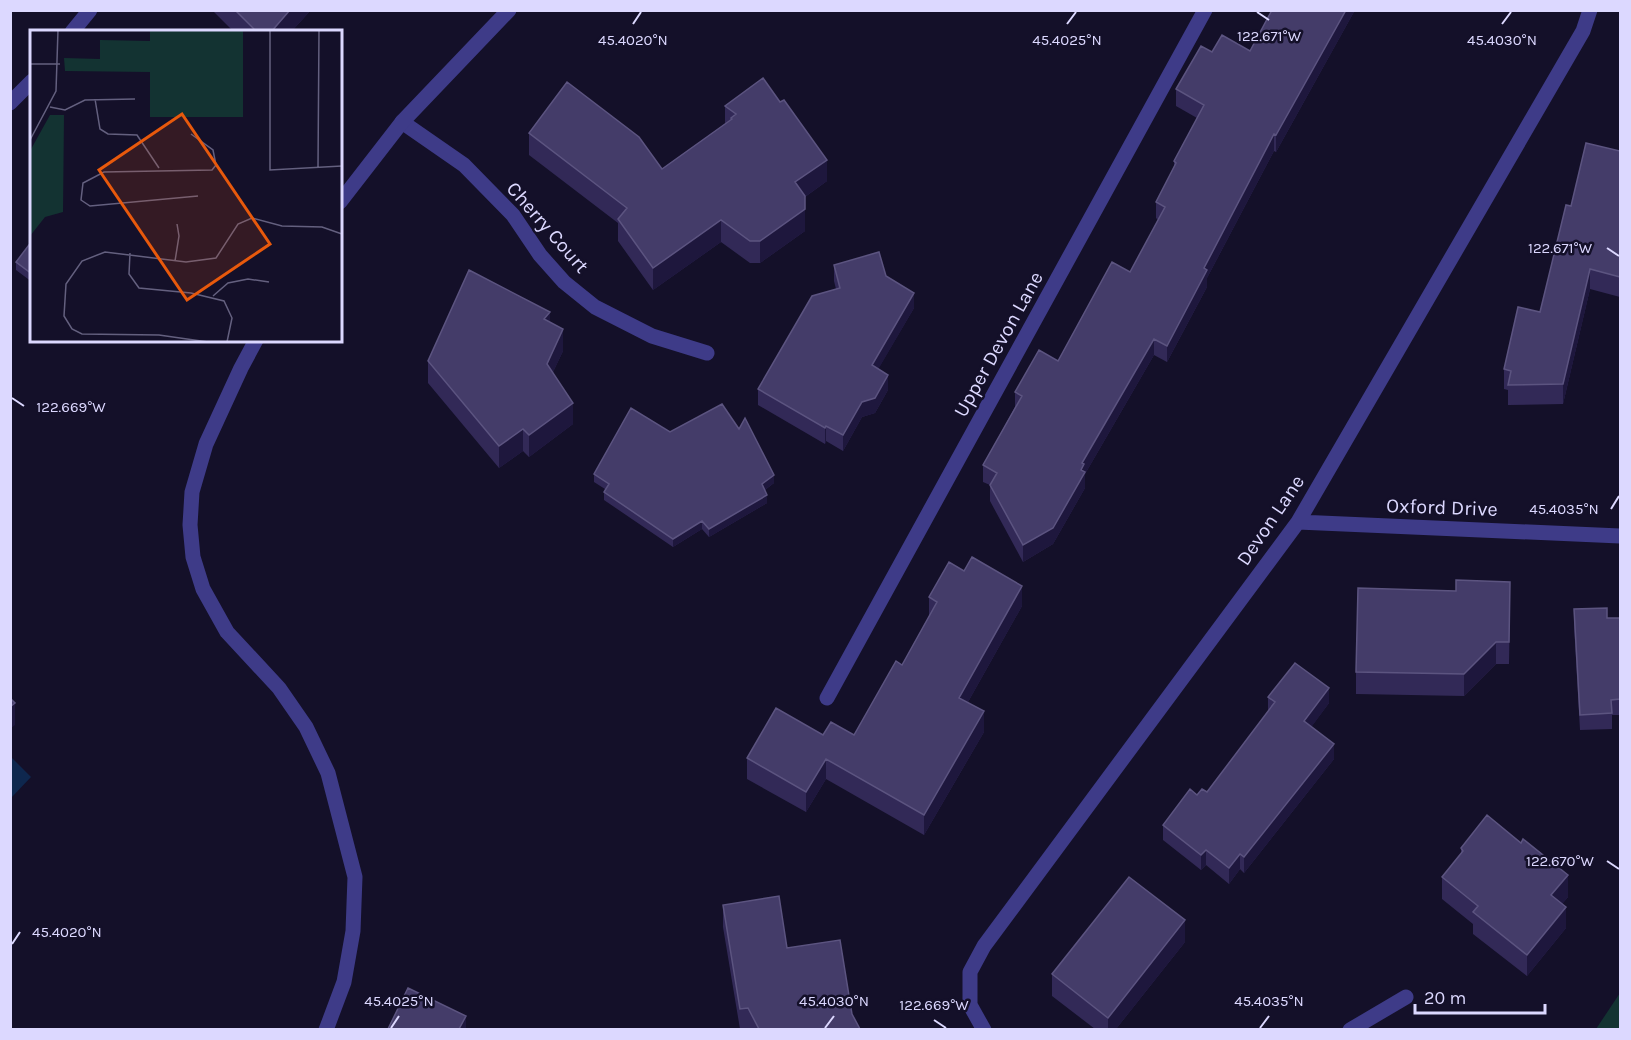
<svg xmlns="http://www.w3.org/2000/svg" width="1631" height="1040" font-family="Karla,sans-serif">
  <rect width="100%" height="100%" fill="#141029"/>
  <!-- green -->
  <path fill="#133332" d="M 1620,993 L 1620,1029 L 1596,1029 Z"/>
  <!-- water -->
  <path fill="#0e274e" d="M 11,757 L 31,777 L 11,798 L 10,798 Z"/>
  <g fill="none" stroke-linecap="round" stroke-linejoin="round">
    <!-- lane -->
    <path stroke="#3e3b88" stroke-width="15" d="M 402,122 L 464,165 L 513,215 L 540,255 L 564,282 L 595,307 L 652,336 L 707,353"/>
    <!-- street -->
    <path stroke="#3e3b88" stroke-width="15" d="M 72,32 L 90,10
      M 10,103 L 32,81
      M 340,202 L 402,122 L 509,10
      M 256,340 L 241,368 L 206,444 L 192,492 L 190,525 L 193,557 L 203,589 L 227,632 L 279,688 L 306,727 L 328,773 L 355,877 L 353,931 L 344,982 L 326,1030
      M 1298,522 L 1620,536
      M 827,698 L 1205,10
      M 984,1030 L 970,1005 L 970,972 L 984,946 L 1298,522 L 1583,31 L 1590,10
      M 1350,1030 L 1406,997"/>
  </g>
  <!-- wall -->
  <path fill="#322957" d="M 212,10 L 311,10 L 291,32 L 234,32 Z
    M 1272,10 L 1355,10 L 1276,152 L 1274,151 L 1207,278 L 1207,287 L 1167,362 L 1154,355 L 1085,474 L 1085,488 L 1053,544 L 1023,562 L 990,501 L 990,485 L 983,482 L 983,465 L 1015,407 L 1015,392 L 1058,361 L 1130,272 L 1158,220 L 1156,218 L 1156,202 L 1174,168 L 1174,161 L 1197,118 L 1176,106 L 1176,89 L 1212,52 L 1250,51 Z
    M 725,106 L 827,181 L 805,197 L 805,231 L 760,263 L 750,263 L 721,242 L 653,290 L 618,241 L 618,223 L 529,155 L 529,133 L 662,169 L 725,124 Z
    M 1620,151 L 1620,297 L 1590,289 L 1563,404 L 1508,405 L 1508,390 L 1504,389 L 1504,369 L 1540,312 L 1571,206 Z
    M 32,241 L 32,282 L 16,270 L 16,262 Z
    M 834,265 L 886,276 L 914,308 L 878,369 L 888,390 L 875,413 L 862,417 L 843,451 L 826,441 L 825,444 L 758,405 L 758,389 L 836,289 L 834,281 Z
    M 550,322 L 563,351 L 553,372 L 573,424 L 529,457 L 523,451 L 499,468 L 428,383 L 428,361 Z
    M 670,432 L 774,483 L 765,490 L 767,503 L 709,537 L 702,529 L 673,547 L 604,500 L 604,492 L 605,489 L 594,482 L 594,474 Z
    M 929,597 L 1022,606 L 968,702 L 984,732 L 924,835 L 826,779 L 806,812 L 747,779 L 747,758 L 823,735 L 854,735 L 902,665 L 929,616 Z
    M 1510,603 L 1509,664 L 1496,664 L 1464,696 L 1356,694 L 1356,672 Z
    M 1574,609 L 1607,618 L 1620,618 L 1620,715 L 1612,715 L 1612,729 L 1580,730 L 1574,625 Z
    M 1268,697 L 1329,703 L 1311,727 L 1334,759 L 1244,873 L 1240,869 L 1229,884 L 1206,865 L 1201,870 L 1163,840 L 1163,825 L 1197,795 L 1207,792 L 1268,711 Z
    M 1461,848 L 1568,897 L 1562,904 L 1566,928 L 1527,976 L 1473,934 L 1473,924 L 1442,899 L 1442,877 L 1461,854 Z
    M 723,905 L 787,948 L 852,1014 L 860,1029 L 740,1029 L 723,927 Z
    M 1185,942 L 1116,1029 L 1095,1029 L 1052,996 L 1052,974 Z"/>
  <!-- shaded-wall -->
  <path fill="#1e173d" d="M 290,10 L 311,10 L 291,32 L 271,32 Z
    M 1346,10 L 1355,10 L 1276,152 L 1276,135 Z
    M 1274,134 L 1274,151 L 1207,278 L 1207,287 L 1167,362 L 1167,346 L 1204,268 Z
    M 827,160 L 827,181 L 795,204 L 795,182 Z
    M 805,209 L 805,231 L 760,263 L 760,241 Z
    M 721,220 L 721,242 L 653,290 L 653,268 Z
    M 1590,269 L 1590,289 L 1563,404 L 1563,384 Z
    M 914,293 L 914,308 L 872,380 L 872,365 Z
    M 550,312 L 550,334 L 544,319 Z
    M 563,329 L 563,351 L 547,385 L 547,364 Z
    M 1154,339 L 1154,355 L 1085,474 L 1085,488 L 1053,544 L 1023,562 L 1023,545 L 1081,470 L 1082,463 Z
    M 888,375 L 888,390 L 875,413 L 862,417 L 843,451 L 843,435 L 862,402 Z
    M 573,403 L 573,424 L 529,457 L 529,435 Z
    M 826,426 L 826,441 L 825,444 L 825,428 Z
    M 523,429 L 523,451 L 499,468 L 499,446 Z
    M 774,475 L 774,483 L 762,492 L 762,484 Z
    M 767,495 L 767,503 L 709,537 L 709,529 Z
    M 702,521 L 702,529 L 673,547 L 673,539 Z
    M 1510,582 L 1510,603 L 1509,664 L 1509,642 Z
    M 1022,586 L 1022,606 L 959,718 L 959,698 Z
    M 1496,642 L 1496,664 L 1464,696 L 1464,674 Z
    M 1329,688 L 1329,703 L 1304,737 L 1304,721 Z
    M 15,703 L 15,725 L 10,729 L 10,707 Z
    M 984,711 L 984,732 L 924,835 L 924,815 Z
    M 1334,744 L 1334,759 L 1244,873 L 1244,857 Z
    M 826,759 L 826,779 L 806,812 L 806,792 Z
    M 1206,850 L 1206,865 L 1201,870 L 1201,855 Z
    M 1240,854 L 1240,869 L 1229,884 L 1229,868 Z
    M 1568,875 L 1568,897 L 1551,917 L 1551,895 Z
    M 1566,907 L 1566,928 L 1527,976 L 1527,955 Z
    M 1185,920 L 1185,942 L 1116,1029 L 1108,1029 L 1108,1018 Z
    M 466,1016 L 466,1029 L 459,1029 Z"/>
  <!-- building -->
  <path fill="#443c69" stroke="#5c5480" stroke-width="1.5" d="M 235,10 L 290,10 L 271,32 L 257,32 Z
    M 1272,10 L 1346,10 L 1276,135 L 1274,134 L 1204,268 L 1207,270 L 1167,346 L 1154,339 L 1082,463 L 1084,464 L 1081,470 L 1085,472 L 1053,528 L 1023,545 L 990,485 L 997,473 L 983,465 L 1022,396 L 1015,392 L 1039,350 L 1058,361 L 1112,262 L 1130,272 L 1165,207 L 1156,202 L 1176,163 L 1174,161 L 1204,105 L 1176,89 L 1201,46 L 1212,52 L 1222,35 L 1250,51 Z
    M 763,78 L 780,102 L 784,100 L 827,160 L 795,182 L 805,196 L 805,209 L 760,241 L 750,241 L 721,220 L 653,268 L 618,219 L 627,208 L 529,133 L 567,82 L 639,137 L 662,169 L 732,119 L 731,118 L 736,114 L 725,106 Z
    M 1586,143 L 1620,151 L 1620,277 L 1590,269 L 1563,384 L 1508,385 L 1511,371 L 1504,369 L 1518,307 L 1540,312 L 1566,205 L 1571,206 Z
    M 32,241 L 32,274 L 16,262 Z
    M 879,252 L 886,276 L 914,293 L 872,365 L 888,375 L 875,398 L 862,402 L 843,435 L 826,426 L 825,428 L 758,389 L 812,296 L 840,288 L 834,265 Z
    M 469,270 L 550,312 L 544,319 L 563,329 L 547,364 L 573,403 L 529,435 L 523,429 L 499,446 L 428,361 Z
    M 722,404 L 739,429 L 745,418 L 774,475 L 762,484 L 767,495 L 709,529 L 702,521 L 673,539 L 604,492 L 609,484 L 594,474 L 631,408 L 670,432 Z
    M 972,557 L 1022,586 L 959,698 L 984,711 L 924,815 L 826,759 L 806,792 L 747,758 L 776,708 L 823,735 L 831,722 L 854,735 L 896,661 L 902,665 L 937,602 L 929,597 L 949,562 L 964,571 Z
    M 1456,580 L 1510,582 L 1509,642 L 1496,642 L 1464,674 L 1356,672 L 1358,588 L 1456,591 Z
    M 1607,608 L 1607,618 L 1620,618 L 1620,699 L 1611,700 L 1612,713 L 1580,715 L 1574,609 Z
    M 1295,663 L 1329,688 L 1304,721 L 1334,744 L 1244,857 L 1240,854 L 1229,868 L 1206,850 L 1201,855 L 1163,825 L 1190,789 L 1197,795 L 1202,789 L 1207,792 L 1275,702 L 1268,697 Z
    M 10,698 L 15,703 L 10,707 Z
    M 1487,815 L 1521,843 L 1523,839 L 1568,875 L 1551,895 L 1566,907 L 1527,955 L 1473,912 L 1478,906 L 1442,877 L 1463,851 L 1461,848 Z
    M 1129,877 L 1185,920 L 1108,1018 L 1052,974 Z
    M 779,896 L 787,948 L 840,940 L 852,1014 L 860,1029 L 759,1029 L 748,1008 L 740,1009 L 723,905 Z
    M 408,988 L 466,1016 L 459,1029 L 388,1029 Z"/>
  <!-- ticks -->
  <path fill="none" stroke="#dcd8ff" stroke-width="2" d="M 1257,12 L 1269,20M 633,24 L 641,12M 1067,24 L 1076,12M 1502,24 L 1511,12M 1607,248 L 1619,256M 12,398 L 24,406M 1611,509 L 1619,496M 1607,861 L 1619,869M 12,944 L 20,932M 934,1020 L 946,1028M 391,1028 L 399,1016M 825,1028 L 834,1016M 1260,1028 L 1269,1016"/>
  <g text-anchor="middle" stroke-width="5" stroke-linejoin="round" paint-order="stroke">
    <!-- street labels -->
    <g font-size="20" fill="#dcd8ff" stroke="#141029">
      <text transform="translate(548 227) rotate(49)" y="7">Cherry Court</text>
      <text transform="translate(998 344) rotate(-61)" y="7">Upper Devon Lane</text>
      <text transform="translate(1442 507) rotate(2)" y="7">Oxford Drive</text>
      <text transform="translate(1270 520) rotate(-56)" y="7">Devon Lane</text>
    </g>
  </g>
  <!-- overview -->
  <g transform="translate(30 30)">
    <rect width="312" height="312" fill="#141029"/>
    <path d="M 120,0 L 213,0 L 213,87 L 120,87 L 120,42 L 35,41 L 34,28 L 70,29 L 70,10 L 120,11 ZM 20,85 L 34,85 L 33,182 L 15,187 L 0,206 L 0,121 Z" fill="#133332"/>
    <path fill="none" stroke="#64607f" stroke-width="1.5" d="M 240,0 L 240,140 L 312,136M 0,34 L 30,34M 65,69 L 70,99 L 78,104 L 107,105 L 129,138M 20,77 L 35,80 L 55,70 L 105,69M 161,104 L 183,120 L 186,135 L 182,140 L 74,142 L 53,153 L 51,170 L 60,176 L 168,166M 0,110 L 26,61 L 28,0M 288,137 L 289,0M 100,223 L 99,244 L 109,258 L 161,263 L 194,271 L 202,288 L 197,312M 145,231 L 149,206 L 147,194M 183,266 L 198,253 L 218,249 L 239,252M 178,312 L 129,305 L 52,304 L 42,299 L 34,286 L 36,254 L 52,231 L 75,222 L 156,232 L 186,228 L 208,194 L 222,188 L 252,196 L 292,197 L 312,204"/>
    <path fill="#e8590c" fill-opacity="0.15" stroke="#e8590c" stroke-width="3" d="M 152,84 L 240,214 L 157,270 L 69,140 Z"/>
    <rect width="312" height="312" fill="none" stroke="#dcd8ff" stroke-width="3"/>
  </g>
  <g font-size="15" text-anchor="middle" fill="#dcd8ff" stroke="#141029" stroke-width="5" stroke-linejoin="round" paint-order="stroke">
    <text x="1269" y="41">122.671°W</text>
    <text x="633" y="45">45.4020°N</text>
    <text x="1067" y="45">45.4025°N</text>
    <text x="1502" y="45">45.4030°N</text>
    <text x="1560" y="253">122.671°W</text>
    <text x="71" y="412">122.669°W</text>
    <text x="1564" y="514">45.4035°N</text>
    <text x="1560" y="866">122.670°W</text>
    <text x="67" y="937">45.4020°N</text>
    <text x="399" y="1006">45.4025°N</text>
    <text x="834" y="1006">45.4030°N</text>
    <text x="1269" y="1006">45.4035°N</text>
    <text x="934" y="1010">122.669°W</text>
  </g>
  <!-- border -->
  <rect width="1631" height="1040" fill="none" stroke="#dcd8ff" stroke-width="24"/>
  <!-- scale -->
  <path d="M1415 1004v9h130v-9" fill="none" stroke="#dcd8ff" stroke-width="3"/>
  <text x="1424" y="1004" font-size="18" fill="#dcd8ff" stroke="#141029" stroke-width="4.5" paint-order="stroke">20 m</text>
</svg>
